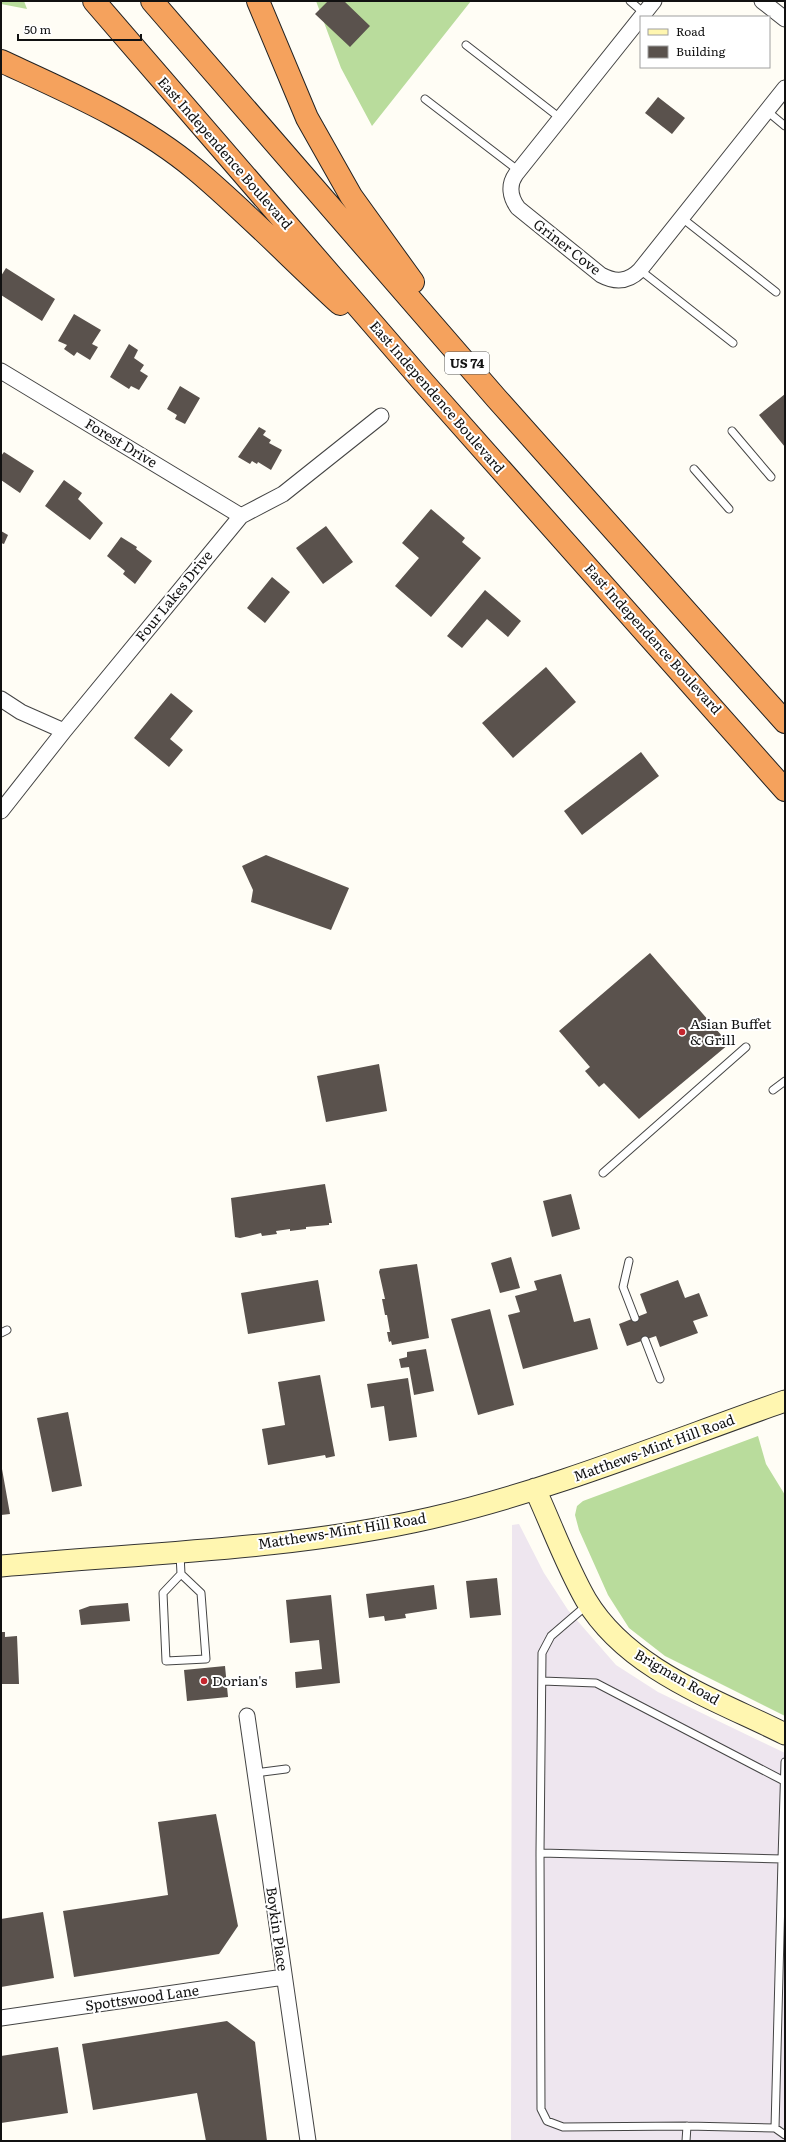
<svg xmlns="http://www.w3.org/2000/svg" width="786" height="2142" font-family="Literata,serif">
  <rect width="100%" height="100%" fill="#fffdf5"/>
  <!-- industrial -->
  <path fill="#eee6ef" d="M 519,1524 L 544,1573 L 568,1610 L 616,1665 L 658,1692 L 785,1753 L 785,2141 L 511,2141 L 512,1525 Z"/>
  <!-- forest -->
  <path fill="#b9dc9c" d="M 1,1 L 24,1 L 27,9 L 1,4 Z
    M 316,1 L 471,1 L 372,126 L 341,68 Z
    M 758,1436 L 766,1464 L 785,1495 L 785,1716 L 665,1656 L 629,1628 L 608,1595 L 579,1530 L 575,1515 L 577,1506 L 583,1501 Z"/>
  <!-- building -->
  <path fill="#5a524d" d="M 328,1 L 344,1 L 370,26 L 350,47 L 315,14 Z
    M 658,97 L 685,118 L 672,134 L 645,113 Z
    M 6,268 L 55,299 L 42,321 L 1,295 L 1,276 Z
    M 74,314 L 101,330 L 92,344 L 98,347 L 90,360 L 77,352 L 74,356 L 64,349 L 67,345 L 58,341 Z
    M 129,344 L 138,350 L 134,358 L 144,365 L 140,371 L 148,376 L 139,390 L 131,386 L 129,389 L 110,377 Z
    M 180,386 L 200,398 L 185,424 L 175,419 L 177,415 L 167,409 Z
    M 785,394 L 785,447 L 759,415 Z
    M 259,427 L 266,431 L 263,435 L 271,440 L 269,443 L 282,450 L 271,470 L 258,462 L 257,464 L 252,461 L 250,464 L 238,457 Z
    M 4,452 L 34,471 L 20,493 L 1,480 L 1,456 Z
    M 64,480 L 82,493 L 78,499 L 103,523 L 90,540 L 45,506 Z
    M 431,509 L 465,538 L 462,542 L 481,558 L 431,617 L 395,586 L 419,558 L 402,543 Z
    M 326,526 L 353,562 L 323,584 L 296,548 Z
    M 1,531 L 8,535 L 4,544 L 1,543 Z
    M 121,537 L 137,547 L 136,549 L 152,561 L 135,584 L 123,574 L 125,571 L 107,556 Z
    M 272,577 L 290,592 L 265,623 L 247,608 Z
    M 485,590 L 521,621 L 508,637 L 487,619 L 462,648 L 447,636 Z
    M 546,667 L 576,702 L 513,758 L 482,723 Z
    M 171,693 L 193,711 L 170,739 L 183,750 L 169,767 L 134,738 Z
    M 641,752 L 659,776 L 582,835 L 564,811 Z
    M 266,855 L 349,888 L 331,930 L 251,902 L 253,890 L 242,866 Z
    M 650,953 L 729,1044 L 639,1119 L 604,1083 L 599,1087 L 585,1071 L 590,1067 L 559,1031 Z
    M 379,1064 L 387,1111 L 326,1122 L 317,1076 Z
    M 325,1184 L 332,1223 L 329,1223 L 329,1225 L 306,1227 L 306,1229 L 290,1231 L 290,1229 L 276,1231 L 277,1234 L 262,1236 L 261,1233 L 240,1238 L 235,1237 L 231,1198 Z
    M 571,1194 L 580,1229 L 552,1237 L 543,1201 Z
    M 511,1257 L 520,1288 L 500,1293 L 491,1263 Z
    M 417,1264 L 429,1338 L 392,1345 L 391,1341 L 389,1342 L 387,1332 L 390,1332 L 387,1315 L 385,1315 L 382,1299 L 385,1299 L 379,1272 L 380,1269 Z
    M 561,1274 L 574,1322 L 590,1318 L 598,1349 L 523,1369 L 508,1315 L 520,1312 L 515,1296 L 537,1290 L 534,1281 Z
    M 318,1280 L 325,1321 L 248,1334 L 241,1293 Z
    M 678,1280 L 685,1298 L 699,1293 L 708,1316 L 693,1321 L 698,1333 L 660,1347 L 656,1336 L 627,1346 L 619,1324 L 647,1313 L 640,1294 Z
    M 490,1309 L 514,1405 L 478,1415 L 451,1319 Z
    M 426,1349 L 434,1391 L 414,1395 L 409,1367 L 401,1368 L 399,1359 L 407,1357 L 407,1352 Z
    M 320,1375 L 335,1456 L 326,1458 L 325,1455 L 268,1465 L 262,1429 L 285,1425 L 278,1382 Z
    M 408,1378 L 417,1437 L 389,1441 L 384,1406 L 371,1408 L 367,1384 Z
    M 68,1412 L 82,1486 L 52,1492 L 37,1418 Z
    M 2,1469 L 10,1514 L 1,1515 L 1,1470 Z
    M 497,1578 L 501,1615 L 470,1618 L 466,1581 Z
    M 434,1585 L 437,1609 L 405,1614 L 406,1618 L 385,1621 L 384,1616 L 369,1618 L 366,1594 Z
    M 331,1595 L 340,1683 L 296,1688 L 295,1672 L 322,1669 L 319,1640 L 290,1643 L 286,1600 Z
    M 128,1603 L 130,1621 L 81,1625 L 79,1610 L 90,1606 Z
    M 1,1632 L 5,1632 L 5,1637 L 17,1636 L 19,1684 L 1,1684 Z
    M 225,1666 L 228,1697 L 187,1701 L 184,1670 Z
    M 216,1814 L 238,1926 L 219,1954 L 74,1977 L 63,1911 L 168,1895 L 158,1822 Z
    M 43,1912 L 54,1978 L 1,1987 L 1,1919 Z
    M 227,2021 L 255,2042 L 267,2141 L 206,2141 L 197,2093 L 93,2110 L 82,2044 Z
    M 58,2047 L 68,2113 L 1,2123 L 1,2056 Z"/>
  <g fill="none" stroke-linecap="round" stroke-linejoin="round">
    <!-- lane casing -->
    <g stroke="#444" stroke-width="9">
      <path id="lane" d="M 630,1 L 644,13
        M 466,45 L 560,118
        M 425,99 L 519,171
        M 767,111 L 785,126
        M 682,218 L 776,292
        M 640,270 L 733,343
        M 732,431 L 771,477
        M 694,469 L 729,509
        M 773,1090 L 785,1081
        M 603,1173 L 746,1047
        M 629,1261 L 623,1287 L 635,1318
        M 1,1333 L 7,1330
        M 645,1340 L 660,1379
        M 180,1554 L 181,1574 L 201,1593 L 206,1659 L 166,1661 L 163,1593 L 181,1574
        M 587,1605 L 551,1636 L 542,1653 L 540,1853 L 782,1859 L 785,1762
        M 542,1681 L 596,1683 L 784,1781
        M 255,1773 L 286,1769
        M 540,1853 L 541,2109 L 547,2121 L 563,2127 L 687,2126 L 775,2128 L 785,2135
        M 775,2128 L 782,1859
        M 686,2141 L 687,2126"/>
    </g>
    <!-- street casing -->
    <g stroke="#444" stroke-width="17">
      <path id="street" d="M 654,1 L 516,174 C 508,185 510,197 518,208 L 601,275 C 616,283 628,282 640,270 L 785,88
        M 762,1 L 785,19
        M 1,371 L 241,516
        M 1,699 L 21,712 L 64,731
        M 1,811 L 64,731 L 241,516 L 283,494 L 381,416
        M 247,1716 L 308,2141
        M 1,2018 L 284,1977"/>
    </g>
    <!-- secondary casing -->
    <g stroke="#333" stroke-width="23">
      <path id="secondary" d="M 535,1489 C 552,1526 566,1565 586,1600 C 628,1670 715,1699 785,1734
        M 1,1566 C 144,1553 291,1550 431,1518 C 552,1490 668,1442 785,1401"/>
    </g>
    <!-- highway casing -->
    <g stroke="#222" stroke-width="24">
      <path id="highway" d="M 94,1 L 424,383 L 785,790
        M 152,1 L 497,399 L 785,722
        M 258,1 L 307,118 L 351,196 L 413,282
        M 1,61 C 68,92 139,122 196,170 C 246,212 292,260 340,304"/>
    </g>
    <!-- lane -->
    <use href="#lane" stroke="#fff" stroke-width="7"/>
    <!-- street -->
    <use href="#street" stroke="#fff" stroke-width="15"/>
    <!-- secondary -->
    <use href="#secondary" stroke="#fff6b0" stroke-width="21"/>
    <!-- highway -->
    <use href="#highway" stroke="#f5a25d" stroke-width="22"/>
  </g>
  <!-- markers -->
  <g fill="#c4262e" stroke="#fff" stroke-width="1.5">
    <circle cx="682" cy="1032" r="4"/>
    <circle cx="204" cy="1681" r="4"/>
  </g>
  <g text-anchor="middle" stroke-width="4" stroke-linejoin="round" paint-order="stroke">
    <!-- shield labels -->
    <rect fill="#fff" stroke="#585858" stroke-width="1" x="445" y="352" width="44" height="22" rx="3"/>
    <g font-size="13" font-weight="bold" fill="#111">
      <text x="467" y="368">US 74</text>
    </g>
    <!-- street labels -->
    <g font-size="14" fill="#111" stroke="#fff">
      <text transform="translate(225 153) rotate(49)" y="5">East Independence Boulevard</text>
      <text transform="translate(567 247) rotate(38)" y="5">Griner Cove</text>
      <text transform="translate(437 397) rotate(49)" y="5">East Independence Boulevard</text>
      <text transform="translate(121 443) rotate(31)" y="5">Forest Drive</text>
      <text transform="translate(174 596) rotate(-51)" y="5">Four Lakes Drive</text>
      <text transform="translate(653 639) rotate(48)" y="5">East Independence Boulevard</text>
      <text transform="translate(654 1448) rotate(-20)" y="5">Matthews-Mint Hill Road</text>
      <text transform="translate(342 1531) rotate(-9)" y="5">Matthews-Mint Hill Road</text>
      <text transform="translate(677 1677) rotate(30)" y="5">Brigman Road</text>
      <text transform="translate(277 1929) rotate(82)" y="5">Boykin Place</text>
      <text transform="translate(142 1998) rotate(-8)" y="5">Spottswood Lane</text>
    </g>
    <!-- poi labels -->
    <g font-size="14" fill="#111" stroke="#fff" text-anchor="start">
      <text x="690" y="1029">Asian Buffet<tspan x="690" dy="16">&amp; Grill</tspan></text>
      <text x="212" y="1686">Dorian's</text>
    </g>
  </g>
  <!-- border -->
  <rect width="786" height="2142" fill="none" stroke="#111111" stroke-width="4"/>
  <!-- legend -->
  <rect x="640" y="16" width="130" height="52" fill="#ffffff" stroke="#a0a0a0"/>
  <rect x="648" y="29" width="20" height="6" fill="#fff6b0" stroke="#a0a0a0"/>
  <text x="676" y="36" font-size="12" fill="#111111">Road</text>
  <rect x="648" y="46" width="20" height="12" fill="#5a524d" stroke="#a0a0a0"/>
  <text x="676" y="56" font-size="12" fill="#111111">Building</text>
  <!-- scale -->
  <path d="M18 34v6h123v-6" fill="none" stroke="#111111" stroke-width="2"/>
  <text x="24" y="34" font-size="12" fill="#111111" stroke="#ffffff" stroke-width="3" paint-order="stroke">50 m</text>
</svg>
